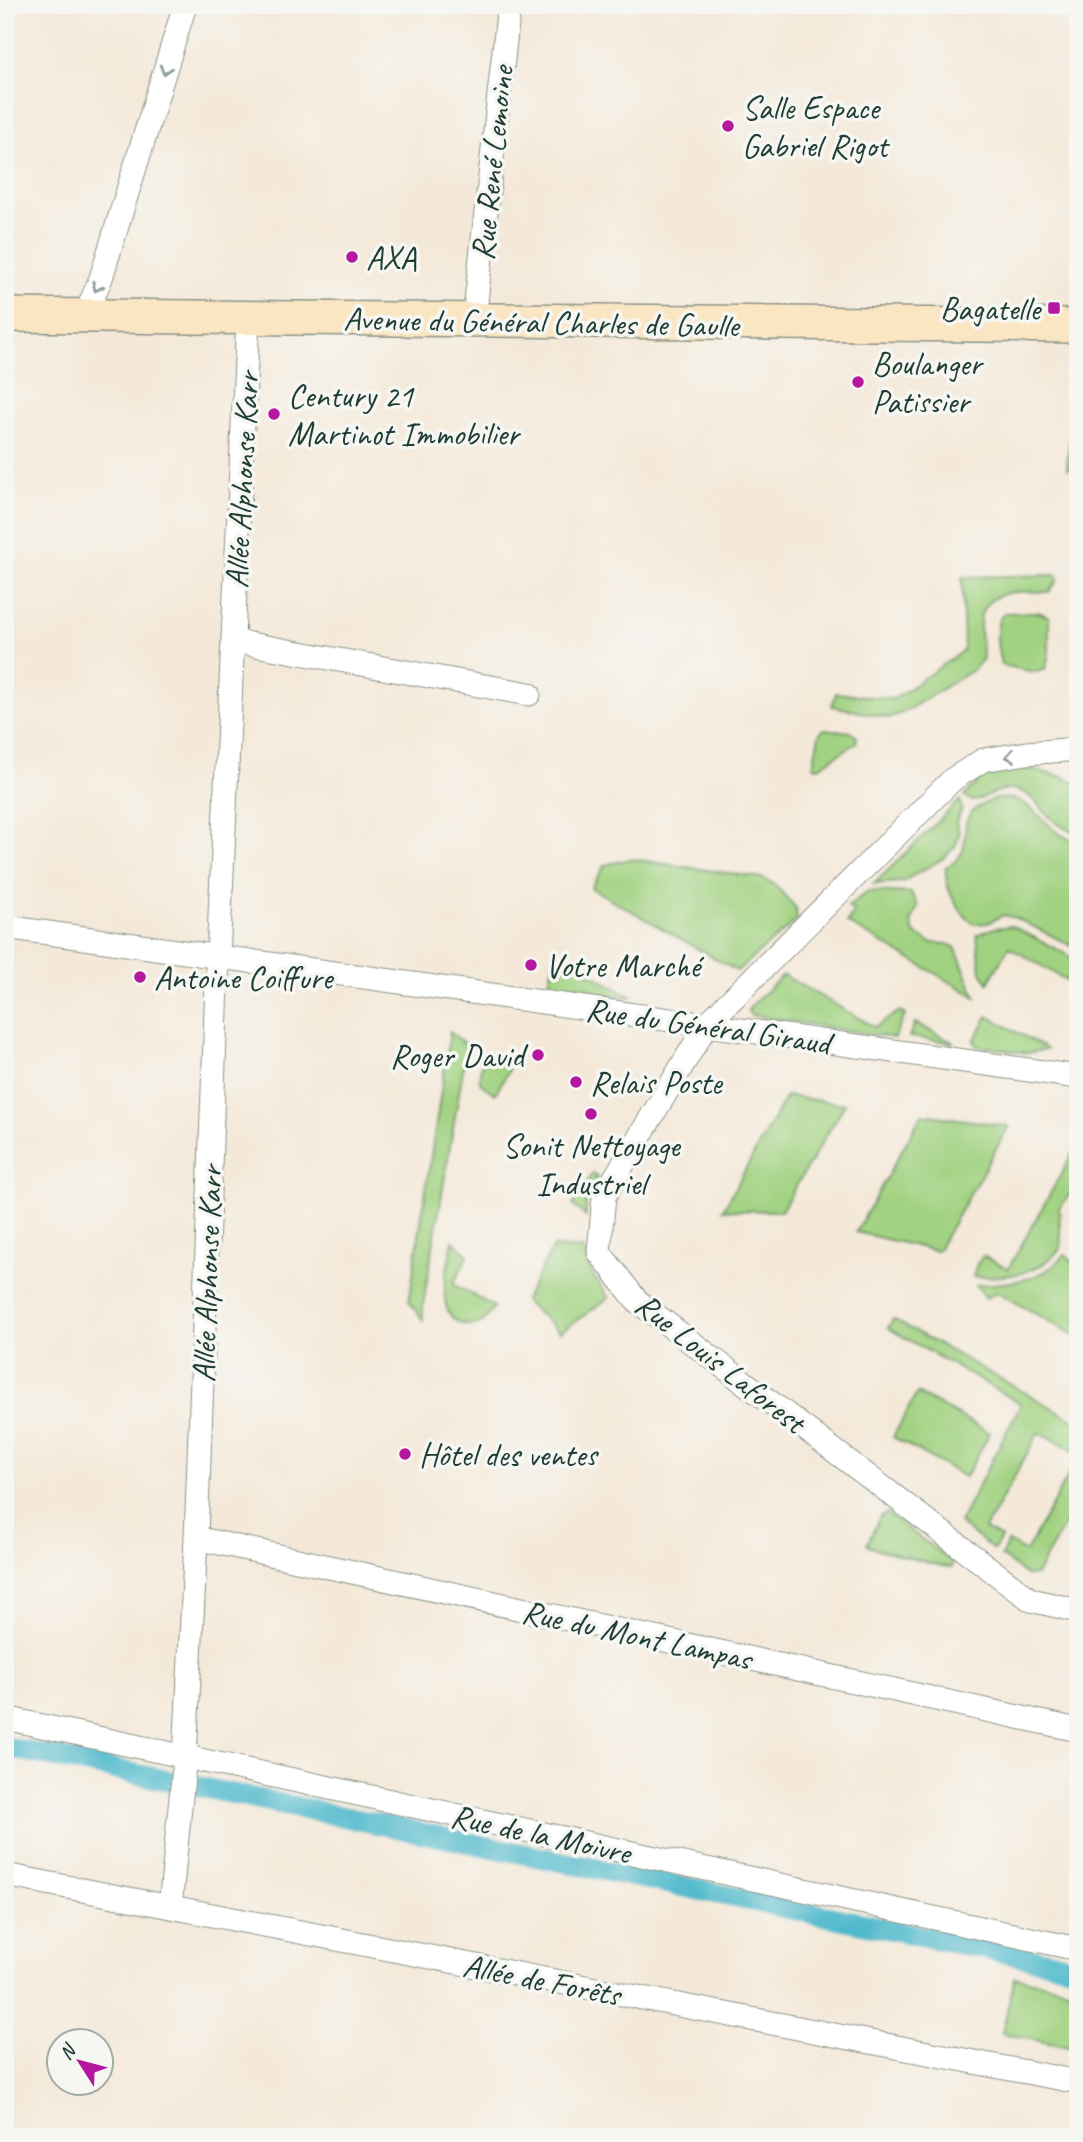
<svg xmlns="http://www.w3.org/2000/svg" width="1083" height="2142" font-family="Caveat,sans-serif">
  <rect width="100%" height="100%" fill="#f6f6f2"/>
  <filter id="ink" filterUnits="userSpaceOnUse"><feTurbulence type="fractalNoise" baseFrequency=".0143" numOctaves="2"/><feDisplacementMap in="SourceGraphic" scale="14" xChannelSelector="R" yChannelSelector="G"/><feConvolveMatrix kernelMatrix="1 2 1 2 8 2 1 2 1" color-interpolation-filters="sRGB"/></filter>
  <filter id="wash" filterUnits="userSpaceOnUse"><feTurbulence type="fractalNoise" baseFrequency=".00686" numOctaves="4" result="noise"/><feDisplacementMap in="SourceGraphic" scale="28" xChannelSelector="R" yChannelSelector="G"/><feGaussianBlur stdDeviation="1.57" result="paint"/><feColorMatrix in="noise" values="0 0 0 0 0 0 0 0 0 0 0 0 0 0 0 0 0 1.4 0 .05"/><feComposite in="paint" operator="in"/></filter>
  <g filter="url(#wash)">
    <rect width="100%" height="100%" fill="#f4e9d9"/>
    <!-- green -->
    <path fill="#a1d281" stroke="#60885a" stroke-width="2" d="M 1077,364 L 1078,441 L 1073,467 L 1067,469 Z
      M 1056,575 L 1058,580 L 1049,592 C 1028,591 988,588 981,615 C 978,628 982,645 983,659 L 974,669 L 904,712 L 889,718 L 832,706 L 836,693 L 894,699 L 964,650 L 962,577 Z
      M 1038,612 L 1049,617 L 1049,652 L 1046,668 L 1034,672 L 1001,665 C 998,650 992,625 1004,613 Z
      M 823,729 L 851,732 L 857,737 L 856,743 L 819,767 L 813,766 L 819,735 Z
      M 1025,768 L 1064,777 L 1078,784 L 1078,833 C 1068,830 1056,824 1049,816 C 1034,802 1027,785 1003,790 C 992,792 983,800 972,801 L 964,796 L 984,776 Z
      M 994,799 C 1001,799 1011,797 1017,800 C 1040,809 1052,838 1078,841 L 1078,949 L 1016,918 L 1003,915 L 988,923 L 974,924 C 957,911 944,888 946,867 C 978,851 955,827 974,810 C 980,805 988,802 994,799 Z
      M 960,800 L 962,809 L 956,822 L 959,834 L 956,845 L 944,858 L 902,882 L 874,884 Z
      M 630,859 L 762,878 L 774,884 L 796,908 L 797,920 L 737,971 L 591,888 L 605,865 Z
      M 868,891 L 911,893 L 918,906 L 911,923 L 914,933 L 932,943 L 947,944 L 955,947 L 976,997 L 847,923 L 854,911 L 848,907 Z
      M 1012,926 L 1078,960 L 1078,987 L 1009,947 L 988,983 L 981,972 L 977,935 L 994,928 Z
      M 556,951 L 568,956 L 570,963 L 633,997 L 589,993 L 589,988 L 576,985 L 575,990 L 548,986 Z
      M 783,975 L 875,1027 L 900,1011 L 905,1015 L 894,1038 L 751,1015 L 748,1011 L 751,1006 Z
      M 988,1016 L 1047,1049 L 1028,1053 L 977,1046 L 974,1041 Z
      M 915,1023 L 954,1043 L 909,1037 Z
      M 450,1032 L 467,1046 L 423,1305 L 423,1320 L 409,1301 Z
      M 485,1055 L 509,1070 L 495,1094 L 480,1083 L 480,1071 Z
      M 786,1096 L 845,1104 L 781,1211 L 723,1210 Z
      M 922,1114 L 1009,1126 L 937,1251 L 856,1232 Z
      M 1078,1144 L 1078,1184 L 1059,1208 L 1061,1248 C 1037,1276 1008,1277 973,1277 L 977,1264 L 983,1256 L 1008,1269 Z
      M 593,1173 L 597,1177 L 586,1202 L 586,1217 L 573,1205 Z
      M 453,1241 L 468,1255 L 453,1284 L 494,1307 C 488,1316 482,1326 470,1325 C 430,1323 448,1266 453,1241 Z
      M 553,1247 L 583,1249 L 591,1272 L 609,1298 L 560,1332 L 524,1301 Z
      M 1065,1254 L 1078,1266 L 1078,1337 L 997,1292 L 986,1298 L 976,1285 C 1007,1283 1044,1282 1065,1254 Z
      M 893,1319 L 1078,1422 L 1078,1453 L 1039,1432 L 985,1529 L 1001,1538 L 994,1550 L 959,1523 L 1021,1404 L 888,1328 Z
      M 917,1393 L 990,1433 L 965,1477 L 893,1437 Z
      M 1078,1458 L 1078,1502 L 1036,1575 L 1027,1576 L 1001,1556 L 1008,1542 L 1026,1552 Z
      M 887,1513 L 951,1561 L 953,1563 L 952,1567 L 941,1566 L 870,1547 L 867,1544 L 880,1516 Z
      M 1015,1977 L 1078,1991 L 1078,2049 L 1002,2033 Z"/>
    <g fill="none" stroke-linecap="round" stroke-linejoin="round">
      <!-- canal -->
      <path stroke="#4fb9cc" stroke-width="21" d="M 5,1747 L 1078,1968"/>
    </g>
  </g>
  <g filter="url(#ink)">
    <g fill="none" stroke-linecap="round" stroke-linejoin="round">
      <!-- minor casing -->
      <g stroke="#8a9386" stroke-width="25">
        <path id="minor" d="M 85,316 L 101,278 L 185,5
          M 474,320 L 509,5
          M 233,641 L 529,694
          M 1078,749 L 1027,753 L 983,760 L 953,779 L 707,1024 L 604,1196 L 599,1252 L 637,1301 L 1031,1600 L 1078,1611
          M 5,927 L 1078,1077
          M 196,1538 L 1078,1730
          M 5,1718 L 1078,1949
          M 5,1875 L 1078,2082
          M 170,1907 L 185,1757 L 196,1538 L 218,958 L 248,318"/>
      </g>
      <!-- secondary casing -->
      <g stroke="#8a9386" stroke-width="36">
        <path id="secondary" d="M 5,315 L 1078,326"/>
      </g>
      <!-- minor -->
      <use href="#minor" stroke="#fff" stroke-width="23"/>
      <!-- secondary -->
      <use href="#secondary" stroke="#fbe6c4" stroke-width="33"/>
    </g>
    <!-- one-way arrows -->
    <defs><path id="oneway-chevron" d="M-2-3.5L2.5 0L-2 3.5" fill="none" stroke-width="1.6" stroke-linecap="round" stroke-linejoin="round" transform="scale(1.75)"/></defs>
    <g stroke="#8f9e9a">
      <use href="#oneway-chevron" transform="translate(165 70) rotate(107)"/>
      <use href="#oneway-chevron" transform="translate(97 287) rotate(115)"/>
      <use href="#oneway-chevron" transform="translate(1010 756) rotate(171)"/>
    </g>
  </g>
  <!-- markers -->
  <g fill="#b5179e" stroke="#f6f6f2" stroke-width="2.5">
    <circle cx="728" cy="126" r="7"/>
    <circle cx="352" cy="257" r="7"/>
    <rect x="1047" y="301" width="14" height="14" rx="3.5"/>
    <circle cx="858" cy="382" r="7"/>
    <circle cx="274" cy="414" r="7"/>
    <circle cx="531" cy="965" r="7"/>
    <circle cx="140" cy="977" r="7"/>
    <circle cx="538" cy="1055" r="7"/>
    <circle cx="576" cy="1082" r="7"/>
    <circle cx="591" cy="1114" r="7"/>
    <circle cx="405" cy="1454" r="7"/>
  </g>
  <g text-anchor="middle" stroke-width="7" stroke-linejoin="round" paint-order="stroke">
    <!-- poi labels -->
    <g font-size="33" fill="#1f3d34" stroke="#f6f6f2" text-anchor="start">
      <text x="742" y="119">Salle Espace<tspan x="742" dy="38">Gabriel Rigot</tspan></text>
      <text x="366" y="269">AXA</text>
      <text x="1040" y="320" text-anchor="end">Bagatelle</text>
      <text x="872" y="375">Boulanger<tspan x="872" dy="38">Patissier</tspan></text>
      <text x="288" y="407">Century 21<tspan x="288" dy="38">Martinot Immobilier</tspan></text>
      <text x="545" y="977">Votre Marché</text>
      <text x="154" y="989">Antoine Coiffure</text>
      <text x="524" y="1067" text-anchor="end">Roger David</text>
      <text x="590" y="1094">Relais Poste</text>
      <text x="591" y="1157" text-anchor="middle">Sonit Nettoyage<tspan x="591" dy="38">Industriel</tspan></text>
      <text x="419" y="1466">Hôtel des ventes</text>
    </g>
    <!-- street labels -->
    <g font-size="33" fill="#1f3d34" stroke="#f6f6f2">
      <text transform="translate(491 163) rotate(-84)" y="12">Rue René Lemoine</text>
      <text transform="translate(541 321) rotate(1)" y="12">Avenue du Général Charles de Gaulle</text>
      <text transform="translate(241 480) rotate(-87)" y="12">Allée Alphonse Karr</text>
      <text transform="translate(708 1025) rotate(8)" y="12">Rue du Général Giraud</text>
      <text transform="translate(206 1274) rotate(-88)" y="12">Allée Alphonse Karr</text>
      <text transform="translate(721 1362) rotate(38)" y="12">Rue Louis Laforest</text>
      <text transform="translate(637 1634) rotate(12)" y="12">Rue du Mont Lampas</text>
      <text transform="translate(541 1833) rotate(12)" y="12">Rue de la Moivre</text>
      <text transform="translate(542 1979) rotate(11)" y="12">Allée de Forêts</text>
    </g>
  </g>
  <!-- margin -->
  <rect width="1083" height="2142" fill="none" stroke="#f6f6f2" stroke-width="28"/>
  <!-- north arrow -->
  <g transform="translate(80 2062) rotate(306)"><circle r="33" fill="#f6f6f2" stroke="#a0aca6" stroke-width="2"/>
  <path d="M0-5L12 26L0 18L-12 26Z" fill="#b5179e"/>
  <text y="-10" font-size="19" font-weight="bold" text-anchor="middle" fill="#1f3d34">N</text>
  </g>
</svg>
